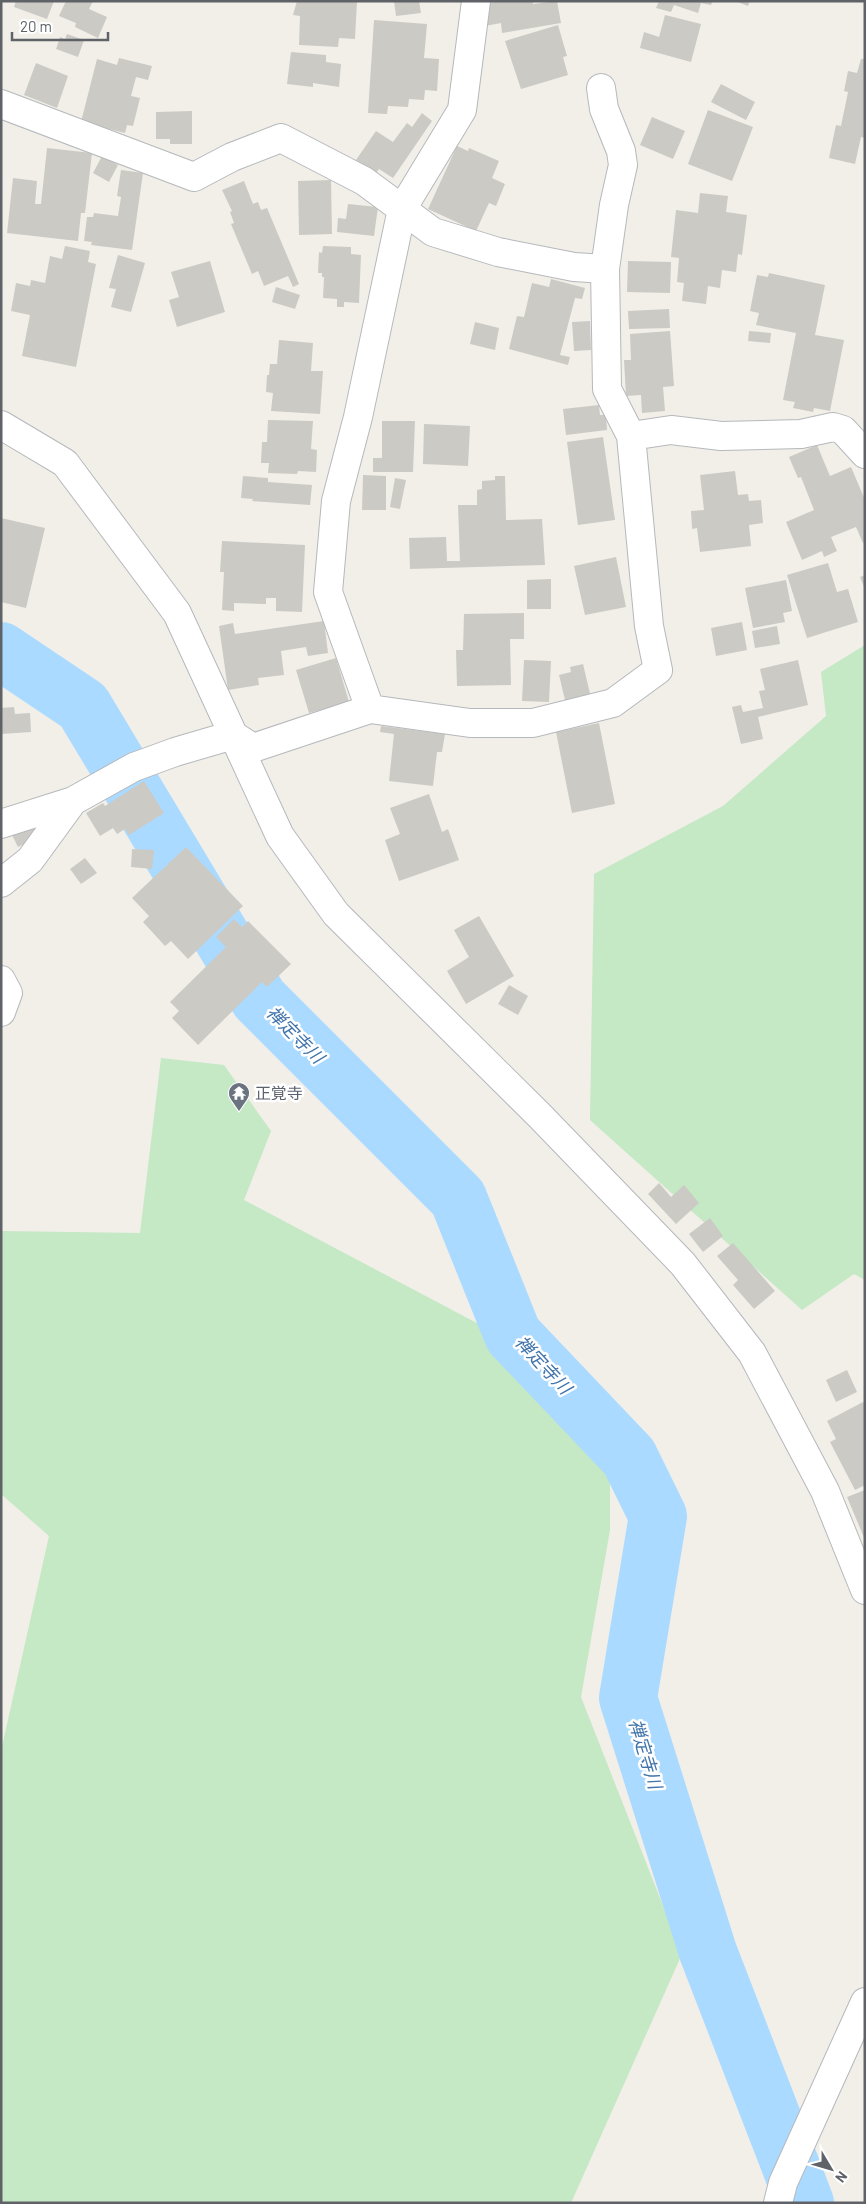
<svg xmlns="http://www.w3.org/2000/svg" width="866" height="2204" font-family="Barlow,'Noto Sans JP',sans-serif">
  <rect width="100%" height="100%" fill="#f1efe8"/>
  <!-- green -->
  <path fill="#c5e8c5" d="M 865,645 L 865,1280 L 854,1274 L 802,1310 L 590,1120 L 594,874 L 723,806 L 826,716 L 821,672 Z
    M 161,1058 L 224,1065 L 271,1131 L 244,1200 L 490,1330 L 610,1465 L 610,1530 L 581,1697 L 682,1954 L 571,2203 L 1,2203 L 1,1751 L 49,1536 L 1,1494 L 1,1231 L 140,1233 Z"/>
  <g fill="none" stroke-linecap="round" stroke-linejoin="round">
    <!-- river -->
    <path stroke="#aadaff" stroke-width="58" d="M 1,651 L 83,706 L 259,999 L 458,1198 L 513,1335 L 629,1457 L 658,1516 L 628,1698 L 708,1952 L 805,2203"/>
  </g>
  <!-- building -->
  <path fill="#cccac5" d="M 16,1 L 54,1 L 47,19 L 14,7 Z
    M 66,1 L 93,1 L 89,9 L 107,17 L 98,38 L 75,27 L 76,23 L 59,16 Z
    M 297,1 L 357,1 L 355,39 L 339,38 L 338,47 L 299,45 L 300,16 L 293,15 Z
    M 394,1 L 419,1 L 421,13 L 396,16 Z
    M 499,1 L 533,1 L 533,4 L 557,1 L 561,23 L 502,33 L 501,23 L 485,26 L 482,4 Z
    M 659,1 L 713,1 L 711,5 L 701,3 L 698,13 L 674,5 L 671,12 L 656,8 Z
    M 735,1 L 750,1 L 748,6 Z
    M 665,15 L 701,24 L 691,62 L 640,48 L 644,32 L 659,37 Z
    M 374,20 L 427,24 L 424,58 L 439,59 L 437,91 L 425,90 L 424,100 L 409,99 L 408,107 L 388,106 L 387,114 L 368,113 Z
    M 558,25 L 567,56 L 563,57 L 568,75 L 521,89 L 505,41 Z
    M 67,34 L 84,40 L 78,57 L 56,49 L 60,37 L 65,39 Z
    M 291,52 L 326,55 L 326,62 L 341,64 L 339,87 L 313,83 L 313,87 L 287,84 Z
    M 119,58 L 152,66 L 148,80 L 136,77 L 131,96 L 140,98 L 133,126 L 127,125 L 125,133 L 81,122 L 97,59 L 117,65 Z
    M 861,59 L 865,59 L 865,138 L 861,137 L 855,164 L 829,158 L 836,125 L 841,126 L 848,92 L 844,91 L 848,71 L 857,73 Z
    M 36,63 L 68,76 L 57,108 L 24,95 Z
    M 721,84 L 755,102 L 746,120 L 711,102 Z
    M 708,110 L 753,127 L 732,181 L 688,164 Z
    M 192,111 L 192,144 L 170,144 L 170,139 L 156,139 L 156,112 Z
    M 422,113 L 432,121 L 393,178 L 379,169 L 376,173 L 356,160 L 376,131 L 393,142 L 407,123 L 412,127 Z
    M 652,117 L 685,131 L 673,159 L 640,145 Z
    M 457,146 L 468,151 L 469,148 L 499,161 L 492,178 L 505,184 L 496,206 L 489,203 L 476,231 L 428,209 Z
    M 47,148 L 92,153 L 85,213 L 81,213 L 78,241 L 7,233 L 13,178 L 37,181 L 35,204 L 41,204 Z
    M 102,156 L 118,165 L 109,182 L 93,173 Z
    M 121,170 L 143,173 L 132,250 L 91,245 L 92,242 L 84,241 L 87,217 L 93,217 L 94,213 L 118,216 L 121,197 L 117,196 Z
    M 331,180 L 332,234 L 299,235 L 298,181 Z
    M 244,181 L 253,204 L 258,202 L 261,210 L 267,208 L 299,284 L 293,287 L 288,276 L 264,286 L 258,271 L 252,274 L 231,224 L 234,223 L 230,212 L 232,211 L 222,190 Z
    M 700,193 L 728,196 L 726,212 L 747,215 L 742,255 L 738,254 L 736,272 L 722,270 L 720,288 L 708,286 L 706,304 L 682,301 L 684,283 L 677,282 L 679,258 L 671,257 L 676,210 L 698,213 Z
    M 348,204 L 378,207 L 374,236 L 337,232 L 338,218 L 346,219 Z
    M 65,246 L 90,251 L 88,262 L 96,264 L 76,367 L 22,356 L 30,315 L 11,311 L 16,283 L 30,286 L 31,280 L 45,283 L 50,256 L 62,259 Z
    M 323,246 L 351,247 L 351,254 L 361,255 L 359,303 L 344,302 L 344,307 L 337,307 L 337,299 L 323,298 L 324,277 L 322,277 L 322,273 L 318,273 L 319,252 L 322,253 Z
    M 118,255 L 145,263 L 131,312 L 111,307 L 116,289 L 109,288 Z
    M 210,261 L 225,312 L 177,327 L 169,300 L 179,297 L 171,272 Z
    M 628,261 L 671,262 L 670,293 L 627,292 Z
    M 769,273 L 825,285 L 815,335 L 844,340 L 830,411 L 814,408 L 813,412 L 793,408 L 795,402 L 783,400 L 796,333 L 756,325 L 759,313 L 750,311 L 757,275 L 768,277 Z
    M 551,279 L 585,288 L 582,299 L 575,298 L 560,355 L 570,357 L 568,365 L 509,349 L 517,316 L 524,317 L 532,283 L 549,287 Z
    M 276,287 L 300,295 L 295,309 L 272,302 Z
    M 669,309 L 670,328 L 629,329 L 628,311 Z
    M 590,321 L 591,350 L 574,351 L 572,322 Z
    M 475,322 L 499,328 L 495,350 L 470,344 Z
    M 670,331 L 674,386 L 663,387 L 665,411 L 642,413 L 641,395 L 626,396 L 624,360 L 631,360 L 630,334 Z
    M 749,331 L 771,333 L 770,343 L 748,341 Z
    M 279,340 L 313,343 L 311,371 L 323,371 L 320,414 L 271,411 L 273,393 L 266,392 L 267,375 L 269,375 L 270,364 L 277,364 Z
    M 599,405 L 600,415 L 606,415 L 607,430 L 566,435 L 563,409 Z
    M 268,420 L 313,421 L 311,449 L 317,450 L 316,472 L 298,471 L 297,474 L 268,473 L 269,463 L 261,463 L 262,442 L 267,442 Z
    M 382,421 L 415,421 L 413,472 L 373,472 L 373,458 L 382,458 Z
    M 424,424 L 470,426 L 468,466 L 423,464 Z
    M 603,437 L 615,520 L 578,525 L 567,442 Z
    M 817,445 L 830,476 L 851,467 L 865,500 L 865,542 L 863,543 L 856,527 L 831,537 L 837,551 L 824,557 L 822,551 L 802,560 L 786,522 L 814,510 L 801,477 L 798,478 L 789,457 Z
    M 735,471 L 738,495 L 748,494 L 749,501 L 761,500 L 763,523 L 749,525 L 751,546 L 700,552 L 697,528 L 692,529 L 691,511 L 704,510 L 700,475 Z
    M 363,475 L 386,476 L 386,510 L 362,510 Z
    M 243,476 L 268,478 L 268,482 L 312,485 L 310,505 L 252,501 L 253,499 L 241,498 Z
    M 495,476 L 505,476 L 506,520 L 542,519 L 545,565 L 410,569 L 409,538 L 446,537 L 447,561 L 460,561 L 458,505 L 477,505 L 477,490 L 482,489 L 482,481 L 495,480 Z
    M 395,478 L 406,480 L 400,509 L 390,507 Z
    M 1,518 L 45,528 L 26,608 L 1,602 Z
    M 222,541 L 305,545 L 302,612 L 276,611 L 276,598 L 266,598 L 266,604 L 234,603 L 234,611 L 222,610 L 224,572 L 220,572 Z
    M 616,557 L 626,607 L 585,615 L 574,566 Z
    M 828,563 L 837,592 L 848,589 L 858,622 L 807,638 L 787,575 Z
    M 865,575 L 865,589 L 860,577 Z
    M 551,579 L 551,609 L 527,609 L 527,580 Z
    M 786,580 L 792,611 L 783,613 L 785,622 L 753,628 L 745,588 Z
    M 524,613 L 524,639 L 510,639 L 511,685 L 457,686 L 456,650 L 463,650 L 464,614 Z
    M 324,621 L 328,653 L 308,656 L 306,647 L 281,651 L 284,675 L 258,678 L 259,685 L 228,690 L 219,626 L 233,623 L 235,634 Z
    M 742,622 L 747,650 L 716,656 L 711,628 Z
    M 777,626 L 780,644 L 755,648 L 752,631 Z
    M 336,658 L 349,702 L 309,713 L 296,670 Z
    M 524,660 L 551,661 L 549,702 L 522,701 Z
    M 798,660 L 808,705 L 758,717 L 763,739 L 741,744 L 732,707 L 741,705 L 743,712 L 763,708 L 759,691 L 765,690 L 760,669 Z
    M 583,664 L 591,698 L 566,704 L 559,675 L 571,672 L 570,667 Z
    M 14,707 L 15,714 L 30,713 L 31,732 L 1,734 L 1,708 Z
    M 599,723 L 615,804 L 572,813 L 556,732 Z
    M 381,726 L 445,734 L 442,752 L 437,752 L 433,786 L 389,781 L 394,734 L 380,732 Z
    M 144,781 L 164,813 L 129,835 L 125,829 L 117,834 L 113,828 L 100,836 L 86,813 L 103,803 L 105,806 Z
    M 429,794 L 442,832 L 448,829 L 459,860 L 399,881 L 385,840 L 400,834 L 390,808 Z
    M 31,823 L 38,837 L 18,847 L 11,833 Z
    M 186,847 L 243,906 L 188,959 L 171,941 L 165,946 L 143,922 L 149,916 L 132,898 Z
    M 132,849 L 154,850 L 152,869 L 131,867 Z
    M 85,858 L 97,873 L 81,884 L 70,869 Z
    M 479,916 L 514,976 L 466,1004 L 447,971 L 469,957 L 454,930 Z
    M 234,919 L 242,927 L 248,921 L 291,964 L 267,987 L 262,982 L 198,1045 L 172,1018 L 179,1011 L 170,1002 L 226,947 L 216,937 Z
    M 509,985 L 528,996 L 518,1015 L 498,1004 Z
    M 659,1183 L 671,1197 L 684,1185 L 699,1203 L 676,1224 L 648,1194 Z
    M 710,1218 L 723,1236 L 703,1252 L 689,1234 Z
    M 733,1243 L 775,1291 L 754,1309 L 733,1285 L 738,1280 L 717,1256 Z
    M 847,1370 L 857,1392 L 836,1402 L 826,1380 Z
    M 863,1402 L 865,1405 L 865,1485 L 855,1490 L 830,1442 L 836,1439 L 827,1421 Z
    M 865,1490 L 865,1540 L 847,1497 Z"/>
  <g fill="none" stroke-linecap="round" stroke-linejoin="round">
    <!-- minor casing -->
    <g stroke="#b5b8bc" stroke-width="30">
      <path id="minor" d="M 601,88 L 604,109 L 621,151 L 623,165 L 614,205 L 605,269
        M 1,104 L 194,177 L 232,157 L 281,138 L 364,181 L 433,232 L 498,252 L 574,267 L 605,269 L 607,389 L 631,436 L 649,626 L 658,670 L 613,703 L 533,723 L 470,723 L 370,709 L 253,748 L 233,735 L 175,752 L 134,767 L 73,801 L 30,860 L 1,883
        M 1,425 L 65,463 L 177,613 L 280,836 L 336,914 L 540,1116 L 683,1264 L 752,1353 L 825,1491 L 865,1590
        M 631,436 L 671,430 L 721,436 L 801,434 L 833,427 L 843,430 L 865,454
        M 370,709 L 328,592 L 336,501 L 358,417 L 402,209 L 462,110 L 476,1
        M 1,824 L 73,801
        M 1,980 L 8,993 L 1,1012
        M 778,2203 L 783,2183 L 865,2002"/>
    </g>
    <!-- minor -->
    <use href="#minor" stroke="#fff" stroke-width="28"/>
  </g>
  <!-- icons -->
  <defs>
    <g id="temple-pin" transform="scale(1.125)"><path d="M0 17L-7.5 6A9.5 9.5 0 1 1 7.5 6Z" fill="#6b7280" stroke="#fff"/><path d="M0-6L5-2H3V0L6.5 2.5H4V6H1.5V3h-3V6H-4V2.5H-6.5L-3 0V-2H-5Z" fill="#fff"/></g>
  </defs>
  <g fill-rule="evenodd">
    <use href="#temple-pin" x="239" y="1093"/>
  </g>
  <g text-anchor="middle" stroke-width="5" stroke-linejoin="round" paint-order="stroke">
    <!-- worship labels -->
    <g font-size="16" fill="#5b616d" stroke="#fff" text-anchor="start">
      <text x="255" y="1099">正覚寺</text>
    </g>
    <!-- water labels -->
    <g font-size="18" font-style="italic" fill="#4174aa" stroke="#fff">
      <text transform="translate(295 1035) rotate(45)" y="6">禅定寺川</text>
      <text transform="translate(543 1365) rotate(47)" y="6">禅定寺川</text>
      <text transform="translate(645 1754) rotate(73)" y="6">禅定寺川</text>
    </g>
  </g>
  <!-- border -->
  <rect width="866" height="2204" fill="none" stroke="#5f6368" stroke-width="5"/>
  <!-- north arrow -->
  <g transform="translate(831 2169) rotate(128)" stroke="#ffffff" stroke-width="4" paint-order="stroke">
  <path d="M0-4L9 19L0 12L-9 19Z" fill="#5f6368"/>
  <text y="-8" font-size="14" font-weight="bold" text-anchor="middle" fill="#5f6368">N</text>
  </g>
  <!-- scale -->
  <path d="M12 32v8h96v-8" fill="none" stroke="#5f6368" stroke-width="2.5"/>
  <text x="20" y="32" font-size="15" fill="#5f6368" stroke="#ffffff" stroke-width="4" paint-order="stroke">20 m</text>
</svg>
